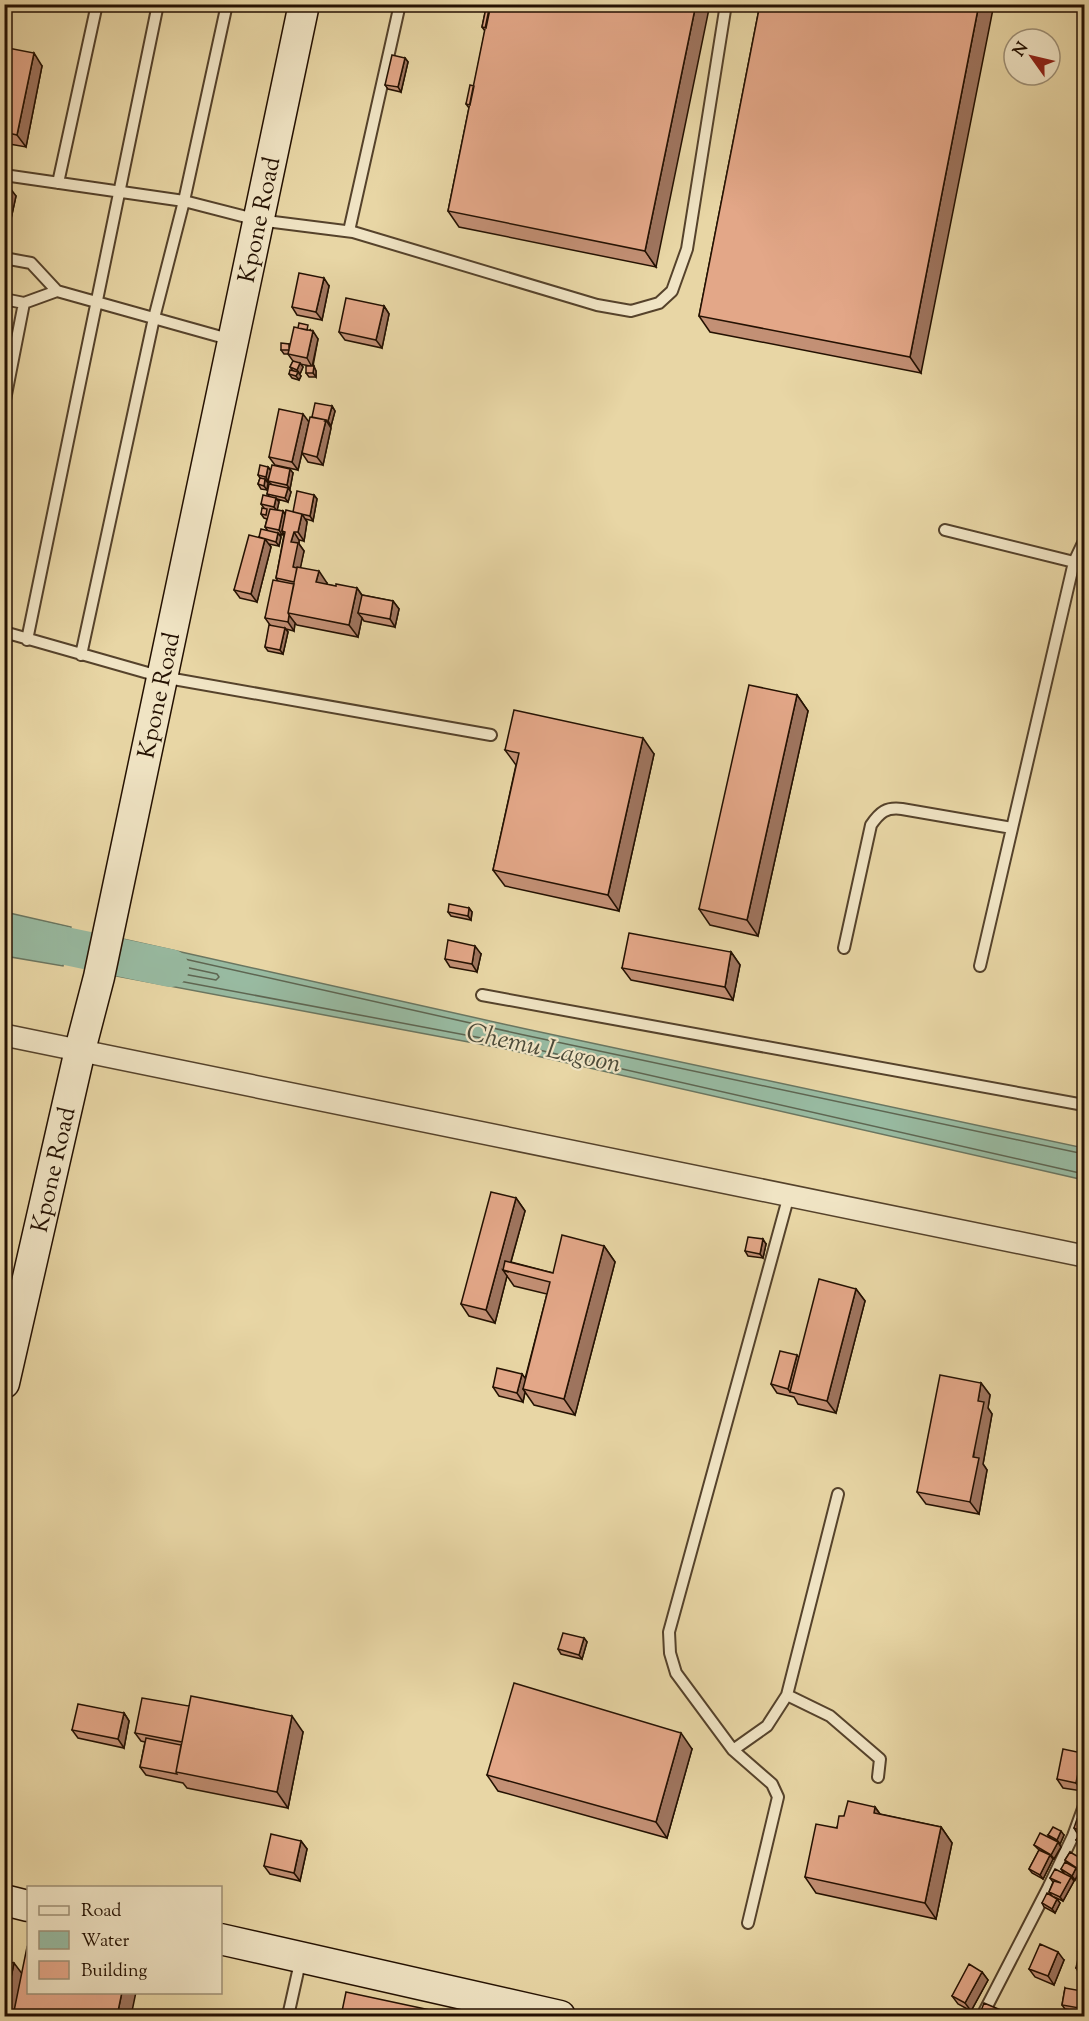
<svg xmlns="http://www.w3.org/2000/svg" width="1089" height="2021" font-family="'Sorts Mill Goudy',serif">
  <rect width="100%" height="100%" fill="#e8d6a5"/>
  <filter id="stains"><feTurbulence type="fractalNoise" baseFrequency=".00333" numOctaves="4"/><feColorMatrix values="0 0 0 0 .2 0 0 0 0 .09 0 0 0 0 .02 0 0 0 .5 -.17"/></filter>
  <radialGradient id="worn" r=".72"><stop offset=".6" stop-color="#630" stop-opacity="0"/><stop offset="1" stop-color="#630" stop-opacity=".3"/></radialGradient>
  <!-- water -->
  <path fill="#98baa1" stroke="#6a7661" stroke-width="1.5" d="M 5,912 L 71,927 L 63,966 L 5,956 Z
    M 123,939 L 526,1029 L 1084,1148 L 1084,1180 L 506,1049 L 116,976 Z"/>
  <g fill="none" stroke-linecap="round" stroke-linejoin="round">
    <!-- shore -->
    <path stroke="#5e6652" stroke-width="1.5" d="M 4,918 L 61,931 L 63,934 L 57,959 L 4,951
      M 4,926 L 52,937 L 54,940 L 53,948 L 50,950 L 4,943
      M 134,956 L 217,974 L 219,977 L 216,980 L 134,965 L 132,962 Z
      M 1084,1154 L 524,1035 L 131,947 L 127,949 L 123,968 L 126,971 L 508,1043 L 1084,1174"/>
    <!-- river -->
    <path stroke="#98baa1" stroke-width="38" d="M 4,933 L 170,968"/>
    <!-- lane casing -->
    <g stroke="#55422b" stroke-width="14">
      <path id="lane" d="M 4,175 L 184,201 L 258,220 L 353,232 L 597,305 L 631,311 L 659,303 L 672,291 L 687,249 L 726,4
        M 58,183 L 97,4
        M 349,231 L 400,4
        M 4,258 L 31,263 L 57,291 L 232,340
        M 4,299 L 24,303 L 57,291
        M 4,405 L 24,303
        M 945,530 L 1074,562
        M 4,632 L 162,677 L 491,735
        M 27,640 L 158,4
        M 81,655 L 154,318 L 184,201 L 227,4
        M 844,948 L 871,825 C 880,812 886,807 902,809 L 1012,828
        M 980,966 L 1074,562 L 1084,541
        M 482,995 L 1084,1105
        M 787,1695 L 830,1716 L 880,1759 L 878,1777
        M 733,1750 L 767,1726 L 787,1695 L 838,1494
        M 748,1923 L 778,1797 L 772,1784 L 733,1750 L 676,1673 L 670,1653 L 669,1632 L 789,1195
        M 288,2016 L 301,1958
        M 982,2016 L 1048,1888 L 1073,1836 L 1084,1806"/>
    </g>
    <!-- street casing -->
    <g stroke="#55422b" stroke-width="24">
      <path id="street" d="M 4,1035 L 1084,1256"/>
    </g>
    <!-- secondary casing -->
    <g stroke="#241102" stroke-width="33">
      <g id="secondary">
        <path id="s1" d="M 4,1383 L 80,1050 L 99,977 L 304,4"/>
        <path d="M 4,1900 L 28,1906"/>
        <path d="M 220,1939 L 560,2016"/>
      </g>
    </g>
    <!-- lane -->
    <use href="#lane" stroke="#f0e4c4" stroke-width="10"/>
    <!-- street -->
    <use href="#street" stroke="#f0e4c4" stroke-width="21"/>
    <!-- secondary -->
    <use href="#secondary" stroke="#f0e4c4" stroke-width="30"/>
  </g>
  <!-- wall -->
  <path fill="#c39075" stroke="#241102" stroke-width="1.5" d="M 760,4 L 921,373 L 710,332 L 699,316 Z
    M 486,8 L 656,267 L 459,227 L 448,211 L 469,108 L 466,104 L 474,86 L 485,31 L 482,27 Z
    M 405,58 L 408,62 L 401,92 L 388,89 L 385,85 Z
    M 4,63 L 42,66 L 26,147 L 4,143 Z
    M 4,187 L 16,196 L 9,228 L 4,227 Z
    M 329,286 L 322,320 L 297,315 L 292,307 Z
    M 384,306 L 389,314 L 382,348 L 345,340 L 339,332 Z
    M 311,329 L 310,330 L 318,339 L 313,366 L 316,371 L 316,377 L 309,377 L 306,373 L 310,366 L 300,364 L 303,367 L 300,374 L 298,373 L 301,376 L 299,380 L 292,378 L 289,374 L 293,371 L 290,367 L 293,361 L 288,354 L 284,354 L 281,350 L 289,344 L 290,346 Z
    M 332,406 L 335,411 L 331,426 L 329,425 L 331,428 L 323,465 L 308,462 L 302,453 L 298,470 L 275,465 L 269,457 L 309,422 L 312,417 Z
    M 268,467 L 271,470 L 293,473 L 290,489 L 288,488 L 291,492 L 288,502 L 277,499 L 279,502 L 277,510 L 283,511 L 285,514 L 293,512 L 314,495 L 317,499 L 313,521 L 306,519 L 307,522 L 304,541 L 299,540 L 299,544 L 304,551 L 300,568 L 327,583 L 327,585 L 336,586 L 357,588 L 362,595 L 393,601 L 399,609 L 395,627 L 364,621 L 362,618 L 358,637 L 297,625 L 295,623 L 294,631 L 286,629 L 288,632 L 283,654 L 268,651 L 265,647 L 270,625 L 265,618 L 278,581 L 276,578 L 284,535 L 283,533 L 282,535 L 278,534 L 281,537 L 279,546 L 269,544 L 271,547 L 257,602 L 240,598 L 234,590 L 259,537 L 268,531 L 265,527 L 267,519 L 264,518 L 261,514 L 264,508 L 261,504 L 269,496 L 267,494 L 271,484 L 268,481 L 266,481 L 268,483 L 267,490 L 261,489 L 258,484 L 260,478 L 258,475 Z
    M 797,695 L 808,711 L 758,936 L 710,925 L 699,909 Z
    M 505,750 L 654,754 L 619,911 L 505,886 L 493,870 L 516,765 Z
    M 469,908 L 472,912 L 471,920 L 451,916 L 448,912 Z
    M 731,952 L 740,965 L 733,1000 L 631,980 L 622,968 Z
    M 481,954 L 477,972 L 450,967 L 445,959 Z
    M 516,1198 L 525,1211 L 511,1262 L 553,1273 L 604,1246 L 615,1262 L 575,1415 L 534,1405 L 525,1392 L 523,1402 L 499,1396 L 493,1387 L 522,1374 L 525,1379 L 547,1294 L 514,1286 L 507,1276 L 495,1323 L 469,1316 L 461,1304 Z
    M 766,1244 L 763,1258 L 748,1256 L 745,1251 Z
    M 856,1289 L 865,1301 L 836,1413 L 798,1404 L 794,1397 L 777,1393 L 771,1384 L 799,1357 Z
    M 981,1383 L 990,1395 L 988,1408 L 992,1414 L 983,1464 L 987,1470 L 979,1514 L 926,1504 L 917,1492 Z
    M 584,1638 L 587,1642 L 582,1659 L 561,1654 L 558,1649 Z
    M 124,1713 L 129,1721 L 124,1748 L 78,1738 L 72,1730 Z
    M 303,1732 L 288,1808 L 187,1788 L 183,1783 L 146,1775 L 140,1767 L 145,1742 L 141,1741 L 135,1733 Z
    M 692,1749 L 667,1838 L 498,1791 L 487,1775 Z
    M 1082,1753 L 1084,1757 L 1084,1777 L 1082,1791 L 1063,1788 L 1057,1779 Z
    M 875,1807 L 880,1814 L 941,1827 L 952,1843 L 936,1919 L 816,1893 L 805,1877 L 844,1816 Z
    M 1084,1822 L 1084,1849 L 1079,1845 L 1076,1840 L 1080,1834 L 1077,1833 L 1074,1828 Z
    M 1048,1835 L 1064,1835 L 1060,1844 L 1058,1843 L 1061,1847 L 1054,1859 L 1051,1857 L 1053,1859 L 1043,1879 L 1032,1873 L 1029,1869 L 1039,1850 L 1034,1845 L 1051,1839 Z
    M 301,1841 L 307,1849 L 300,1881 L 270,1874 L 264,1866 Z
    M 1070,1852 L 1080,1872 L 1078,1870 L 1079,1872 L 1075,1880 L 1071,1877 L 1074,1881 L 1063,1901 L 1054,1897 L 1060,1903 L 1055,1913 L 1044,1907 L 1042,1903 L 1052,1896 L 1049,1892 L 1053,1882 L 1050,1878 L 1064,1873 L 1061,1869 L 1067,1863 L 1065,1860 Z
    M 1084,1942 L 1084,1956 L 1080,1955 L 1078,1951 Z
    M 1064,1960 L 1054,1985 L 1035,1977 L 1029,1969 Z
    M 1084,1961 L 1084,1974 L 1079,1973 L 1076,1968 Z
    M 982,1972 L 988,1980 L 971,2011 L 958,2004 L 952,1996 Z
    M 1065,1988 L 1082,2012 L 1065,2009 L 1062,2005 Z"/>
  <!-- shaded-wall -->
  <path fill="#9f755f" stroke="#241102" stroke-width="1.5" d="M 696,4 L 710,4 L 656,267 L 645,251 Z
    M 979,4 L 994,4 L 921,373 L 910,357 Z
    M 34,53 L 42,66 L 26,147 L 17,135 Z
    M 405,58 L 408,62 L 401,92 L 398,87 Z
    M 10,188 L 16,196 L 9,228 L 4,221 L 4,215 Z
    M 324,278 L 329,286 L 322,320 L 316,312 Z
    M 384,306 L 389,314 L 382,348 L 376,340 Z
    M 313,331 L 318,339 L 312,367 L 307,358 Z
    M 300,363 L 303,367 L 300,374 L 297,370 Z
    M 314,366 L 316,371 L 316,377 L 313,373 Z
    M 298,372 L 301,376 L 299,380 L 296,376 Z
    M 332,406 L 335,411 L 331,426 L 328,421 Z
    M 303,414 L 309,422 L 298,470 L 292,462 Z
    M 326,420 L 331,428 L 323,465 L 317,457 Z
    M 268,467 L 271,471 L 268,481 L 266,477 Z
    M 290,469 L 293,473 L 290,489 L 287,485 Z
    M 265,479 L 268,483 L 267,490 L 264,486 Z
    M 288,488 L 291,492 L 288,502 L 285,498 Z
    M 314,495 L 317,499 L 313,521 L 310,516 Z
    M 276,498 L 279,502 L 277,511 L 274,507 Z
    M 283,511 L 286,516 L 282,531 L 283,533 L 282,535 L 279,530 Z
    M 302,514 L 307,522 L 304,541 L 298,532 Z
    M 294,532 L 299,540 L 299,544 L 304,551 L 300,570 L 293,567 L 291,542 Z
    M 278,533 L 281,537 L 279,546 L 276,542 Z
    M 265,539 L 271,547 L 257,602 L 251,594 Z
    M 319,571 L 327,583 L 325,595 L 316,582 Z
    M 357,588 L 365,600 L 358,613 L 362,618 L 358,637 L 349,625 Z
    M 393,601 L 399,609 L 395,627 L 390,619 Z
    M 289,615 L 295,623 L 294,631 L 288,622 Z
    M 285,628 L 288,632 L 283,654 L 280,650 Z
    M 797,695 L 808,711 L 758,936 L 747,920 Z
    M 643,738 L 654,754 L 619,911 L 608,895 Z
    M 469,908 L 472,912 L 471,920 L 468,916 Z
    M 475,946 L 481,954 L 477,972 L 472,964 Z
    M 731,952 L 740,965 L 733,1000 L 725,987 Z
    M 516,1198 L 525,1211 L 508,1272 L 503,1270 L 507,1276 L 495,1323 L 486,1310 Z
    M 763,1239 L 766,1244 L 763,1258 L 760,1254 Z
    M 604,1246 L 615,1262 L 575,1415 L 564,1399 Z
    M 856,1289 L 865,1301 L 836,1413 L 827,1401 Z
    M 797,1355 L 803,1363 L 790,1392 L 788,1389 Z
    M 522,1374 L 528,1382 L 523,1389 L 525,1392 L 523,1402 L 517,1393 Z
    M 981,1383 L 990,1395 L 988,1408 L 992,1414 L 983,1464 L 987,1470 L 979,1514 L 970,1502 L 978,1401 Z
    M 584,1638 L 587,1642 L 582,1659 L 579,1655 Z
    M 124,1713 L 129,1721 L 124,1748 L 118,1739 Z
    M 292,1716 L 303,1732 L 288,1808 L 277,1792 Z
    M 681,1733 L 692,1749 L 667,1838 L 656,1822 Z
    M 1082,1753 L 1084,1757 L 1084,1777 L 1082,1791 L 1076,1783 Z
    M 875,1807 L 886,1823 L 874,1813 Z
    M 941,1827 L 952,1843 L 936,1919 L 925,1903 Z
    M 1061,1831 L 1064,1835 L 1060,1844 L 1057,1840 Z
    M 301,1841 L 307,1849 L 300,1881 L 294,1873 Z
    M 1058,1842 L 1061,1847 L 1054,1859 L 1051,1855 Z
    M 1050,1855 L 1053,1859 L 1043,1879 L 1040,1875 Z
    M 1082,1859 L 1084,1862 L 1084,1864 L 1080,1872 L 1077,1868 Z
    M 1076,1868 L 1079,1872 L 1075,1880 L 1072,1876 Z
    M 1071,1877 L 1074,1881 L 1063,1901 L 1060,1897 Z
    M 1057,1899 L 1060,1903 L 1055,1913 L 1052,1909 Z
    M 1058,1952 L 1064,1960 L 1054,1985 L 1048,1976 Z
    M 4,1954 L 7,1958 L 4,1970 Z
    M 14,1963 L 23,1975 L 14,2016 L 4,2016 L 4,2011 Z
    M 982,1972 L 988,1980 L 971,2011 L 965,2003 Z
    M 1082,1991 L 1084,1994 L 1084,1998 L 1082,2012 L 1079,2008 Z
    M 122,1992 L 136,1992 L 131,2016 L 117,2016 Z
    M 1003,2011 L 1007,2016 L 1001,2016 Z"/>
  <!-- building -->
  <path fill="#e3a788" stroke="#241102" stroke-width="1.5" d="M 490,4 L 696,4 L 645,251 L 448,211 Z
    M 760,4 L 979,4 L 910,357 L 699,316 Z
    M 486,8 L 490,9 L 486,28 L 482,27 Z
    M 8,48 L 34,53 L 17,135 L 4,132 L 4,63 Z
    M 392,55 L 405,58 L 398,87 L 385,85 Z
    M 470,85 L 474,86 L 470,105 L 466,104 Z
    M 4,187 L 10,188 L 4,215 Z
    M 299,273 L 324,278 L 316,312 L 292,307 Z
    M 346,298 L 384,306 L 376,340 L 339,332 Z
    M 299,323 L 308,325 L 307,330 L 298,328 Z
    M 294,327 L 313,331 L 307,358 L 288,354 Z
    M 281,343 L 289,344 L 289,350 L 281,350 Z
    M 293,361 L 300,363 L 297,370 L 290,367 Z
    M 306,366 L 314,366 L 313,373 L 306,373 Z
    M 290,370 L 298,372 L 296,376 L 289,374 Z
    M 315,403 L 332,406 L 328,421 L 325,421 L 326,420 L 312,417 Z
    M 279,409 L 303,414 L 292,462 L 269,457 Z
    M 310,417 L 326,420 L 317,457 L 302,453 Z
    M 260,465 L 268,467 L 266,477 L 258,475 Z
    M 272,465 L 290,469 L 287,485 L 268,481 Z
    M 260,478 L 265,479 L 264,486 L 258,484 Z
    M 269,484 L 288,488 L 285,498 L 267,494 Z
    M 297,491 L 314,495 L 310,516 L 293,512 Z
    M 263,495 L 276,498 L 274,507 L 261,504 Z
    M 262,508 L 267,509 L 266,515 L 261,514 Z
    M 270,509 L 283,511 L 279,530 L 265,527 Z
    M 286,510 L 302,514 L 298,532 L 294,532 L 291,542 L 298,543 L 293,567 L 297,568 L 294,582 L 276,578 L 285,532 L 282,531 Z
    M 261,529 L 278,533 L 276,542 L 259,537 Z
    M 249,535 L 265,539 L 251,594 L 234,590 Z
    M 297,567 L 319,571 L 316,582 L 336,586 L 336,584 L 357,588 L 349,625 L 288,613 Z
    M 273,580 L 294,584 L 288,613 L 289,615 L 288,622 L 265,618 Z
    M 362,595 L 393,601 L 390,619 L 358,613 Z
    M 269,625 L 285,628 L 280,650 L 265,647 Z
    M 749,685 L 797,695 L 747,920 L 699,909 Z
    M 514,710 L 643,738 L 608,895 L 493,870 L 519,753 L 505,750 Z
    M 449,904 L 469,908 L 468,916 L 448,912 Z
    M 629,933 L 731,952 L 725,987 L 622,968 Z
    M 448,940 L 475,946 L 472,964 L 445,959 Z
    M 491,1192 L 516,1198 L 486,1310 L 461,1304 Z
    M 562,1235 L 604,1246 L 564,1399 L 523,1389 L 550,1282 L 503,1270 L 505,1261 L 553,1273 Z
    M 748,1237 L 763,1239 L 760,1254 L 745,1251 Z
    M 819,1279 L 856,1289 L 827,1401 L 790,1392 Z
    M 780,1351 L 797,1355 L 788,1389 L 771,1384 Z
    M 497,1368 L 522,1374 L 517,1393 L 493,1387 Z
    M 940,1375 L 981,1383 L 978,1401 L 984,1402 L 973,1457 L 979,1458 L 970,1502 L 917,1492 Z
    M 563,1633 L 584,1638 L 579,1655 L 558,1649 Z
    M 514,1683 L 681,1733 L 656,1822 L 487,1775 Z
    M 191,1696 L 292,1716 L 277,1792 L 176,1772 Z
    M 142,1698 L 189,1706 L 182,1742 L 135,1733 Z
    M 78,1704 L 124,1713 L 118,1739 L 72,1730 Z
    M 146,1738 L 181,1745 L 176,1772 L 177,1774 L 140,1767 Z
    M 1063,1749 L 1082,1753 L 1076,1783 L 1057,1779 Z
    M 848,1801 L 875,1807 L 874,1813 L 941,1827 L 925,1903 L 805,1877 L 816,1824 L 837,1828 L 839,1816 L 844,1816 Z
    M 1077,1819 L 1084,1822 L 1084,1832 L 1074,1828 Z
    M 1053,1827 L 1061,1831 L 1057,1840 L 1048,1835 Z
    M 1082,1832 L 1084,1834 L 1084,1847 L 1076,1840 Z
    M 1040,1833 L 1058,1842 L 1051,1855 L 1034,1845 Z
    M 271,1834 L 301,1841 L 294,1873 L 264,1866 Z
    M 1039,1850 L 1050,1855 L 1040,1875 L 1029,1869 Z
    M 1070,1852 L 1082,1859 L 1077,1868 L 1065,1860 Z
    M 1065,1862 L 1076,1868 L 1072,1876 L 1061,1869 Z
    M 1055,1869 L 1071,1877 L 1060,1897 L 1049,1892 L 1054,1881 L 1061,1883 L 1050,1878 Z
    M 1047,1893 L 1057,1899 L 1052,1909 L 1042,1903 Z
    M 1080,1941 L 1084,1942 L 1084,1953 L 1078,1951 Z
    M 1040,1944 L 1058,1952 L 1048,1976 L 1029,1969 Z
    M 27,1947 L 28,1948 L 28,1992 L 122,1992 L 117,2016 L 13,2016 Z
    M 1078,1959 L 1084,1961 L 1084,1970 L 1076,1968 Z
    M 4,1961 L 14,1963 L 4,2011 Z
    M 969,1964 L 982,1972 L 965,2003 L 952,1996 Z
    M 1065,1988 L 1082,1991 L 1079,2008 L 1062,2005 Z
    M 346,1992 L 458,2016 L 341,2016 Z
    M 984,2003 L 1003,2011 L 1001,2016 L 979,2016 Z"/>
  <g text-anchor="middle" stroke-width="4.5" stroke-linejoin="round" paint-order="stroke">
    <!-- street labels -->
    <g font-size="24" fill="#241102" stroke="#f0e4c4">
      <text dy="8" stroke="none"><textPath href="#s1" startOffset="1191">Kpone Road</textPath></text>
      <text dy="8" stroke="none"><textPath href="#s1" startOffset="705">Kpone Road</textPath></text>
      <text dy="8" stroke="none"><textPath href="#s1" startOffset="219">Kpone Road</textPath></text>
    </g>
    <!-- water labels -->
    <g font-size="26" font-style="italic" fill="#4d4c3a" stroke="#f0e4c4">
      <text transform="translate(544 1047) rotate(12)" y="9">Chemu Lagoon</text>
    </g>
  </g>
  <!-- margin -->
  <rect width="1089" height="2021" fill="none" stroke="#e8d6a5" stroke-width="24"/>
  <rect x="6" y="6" width="1077" height="2009" fill="none" stroke="#241102" stroke-width="3"/>
  <rect x="12" y="12" width="1065" height="1997" fill="none" stroke="#241102" stroke-width="1.5"/>
  <!-- legend -->
  <rect x="27" y="1886" width="195" height="108" fill="#f0e4c4" stroke="#9e9076" stroke-width="1.5"/>
  <rect x="39" y="1906" width="30" height="9" fill="#f0e4c4" stroke="#9e9076" stroke-width="1.5"/>
  <text x="81" y="1916" font-size="18" fill="#241102">Road</text>
  <rect x="39" y="1931" width="30" height="18" fill="#98baa1" stroke="#9e9076" stroke-width="1.5"/>
  <text x="81" y="1946" font-size="18" fill="#241102">Water</text>
  <rect x="39" y="1961" width="30" height="18" fill="#e3a788" stroke="#9e9076" stroke-width="1.5"/>
  <text x="81" y="1976" font-size="18" fill="#241102">Building</text>
  <!-- north arrow -->
  <g transform="translate(1032 57) rotate(304)"><circle r="28" fill="#f0e4c4" stroke="#9e9076" stroke-width="1.5"/>
  <path d="M0-4.5L10 22L0 15L-10 22Z" fill="#8f2418"/>
  <text y="-9" font-size="16" font-weight="bold" text-anchor="middle" fill="#241102">N</text>
  </g>
  <rect width="100%" height="100%" filter="url(#stains)"/>
  <rect width="100%" height="100%" fill="url(#worn)"/>
</svg>
